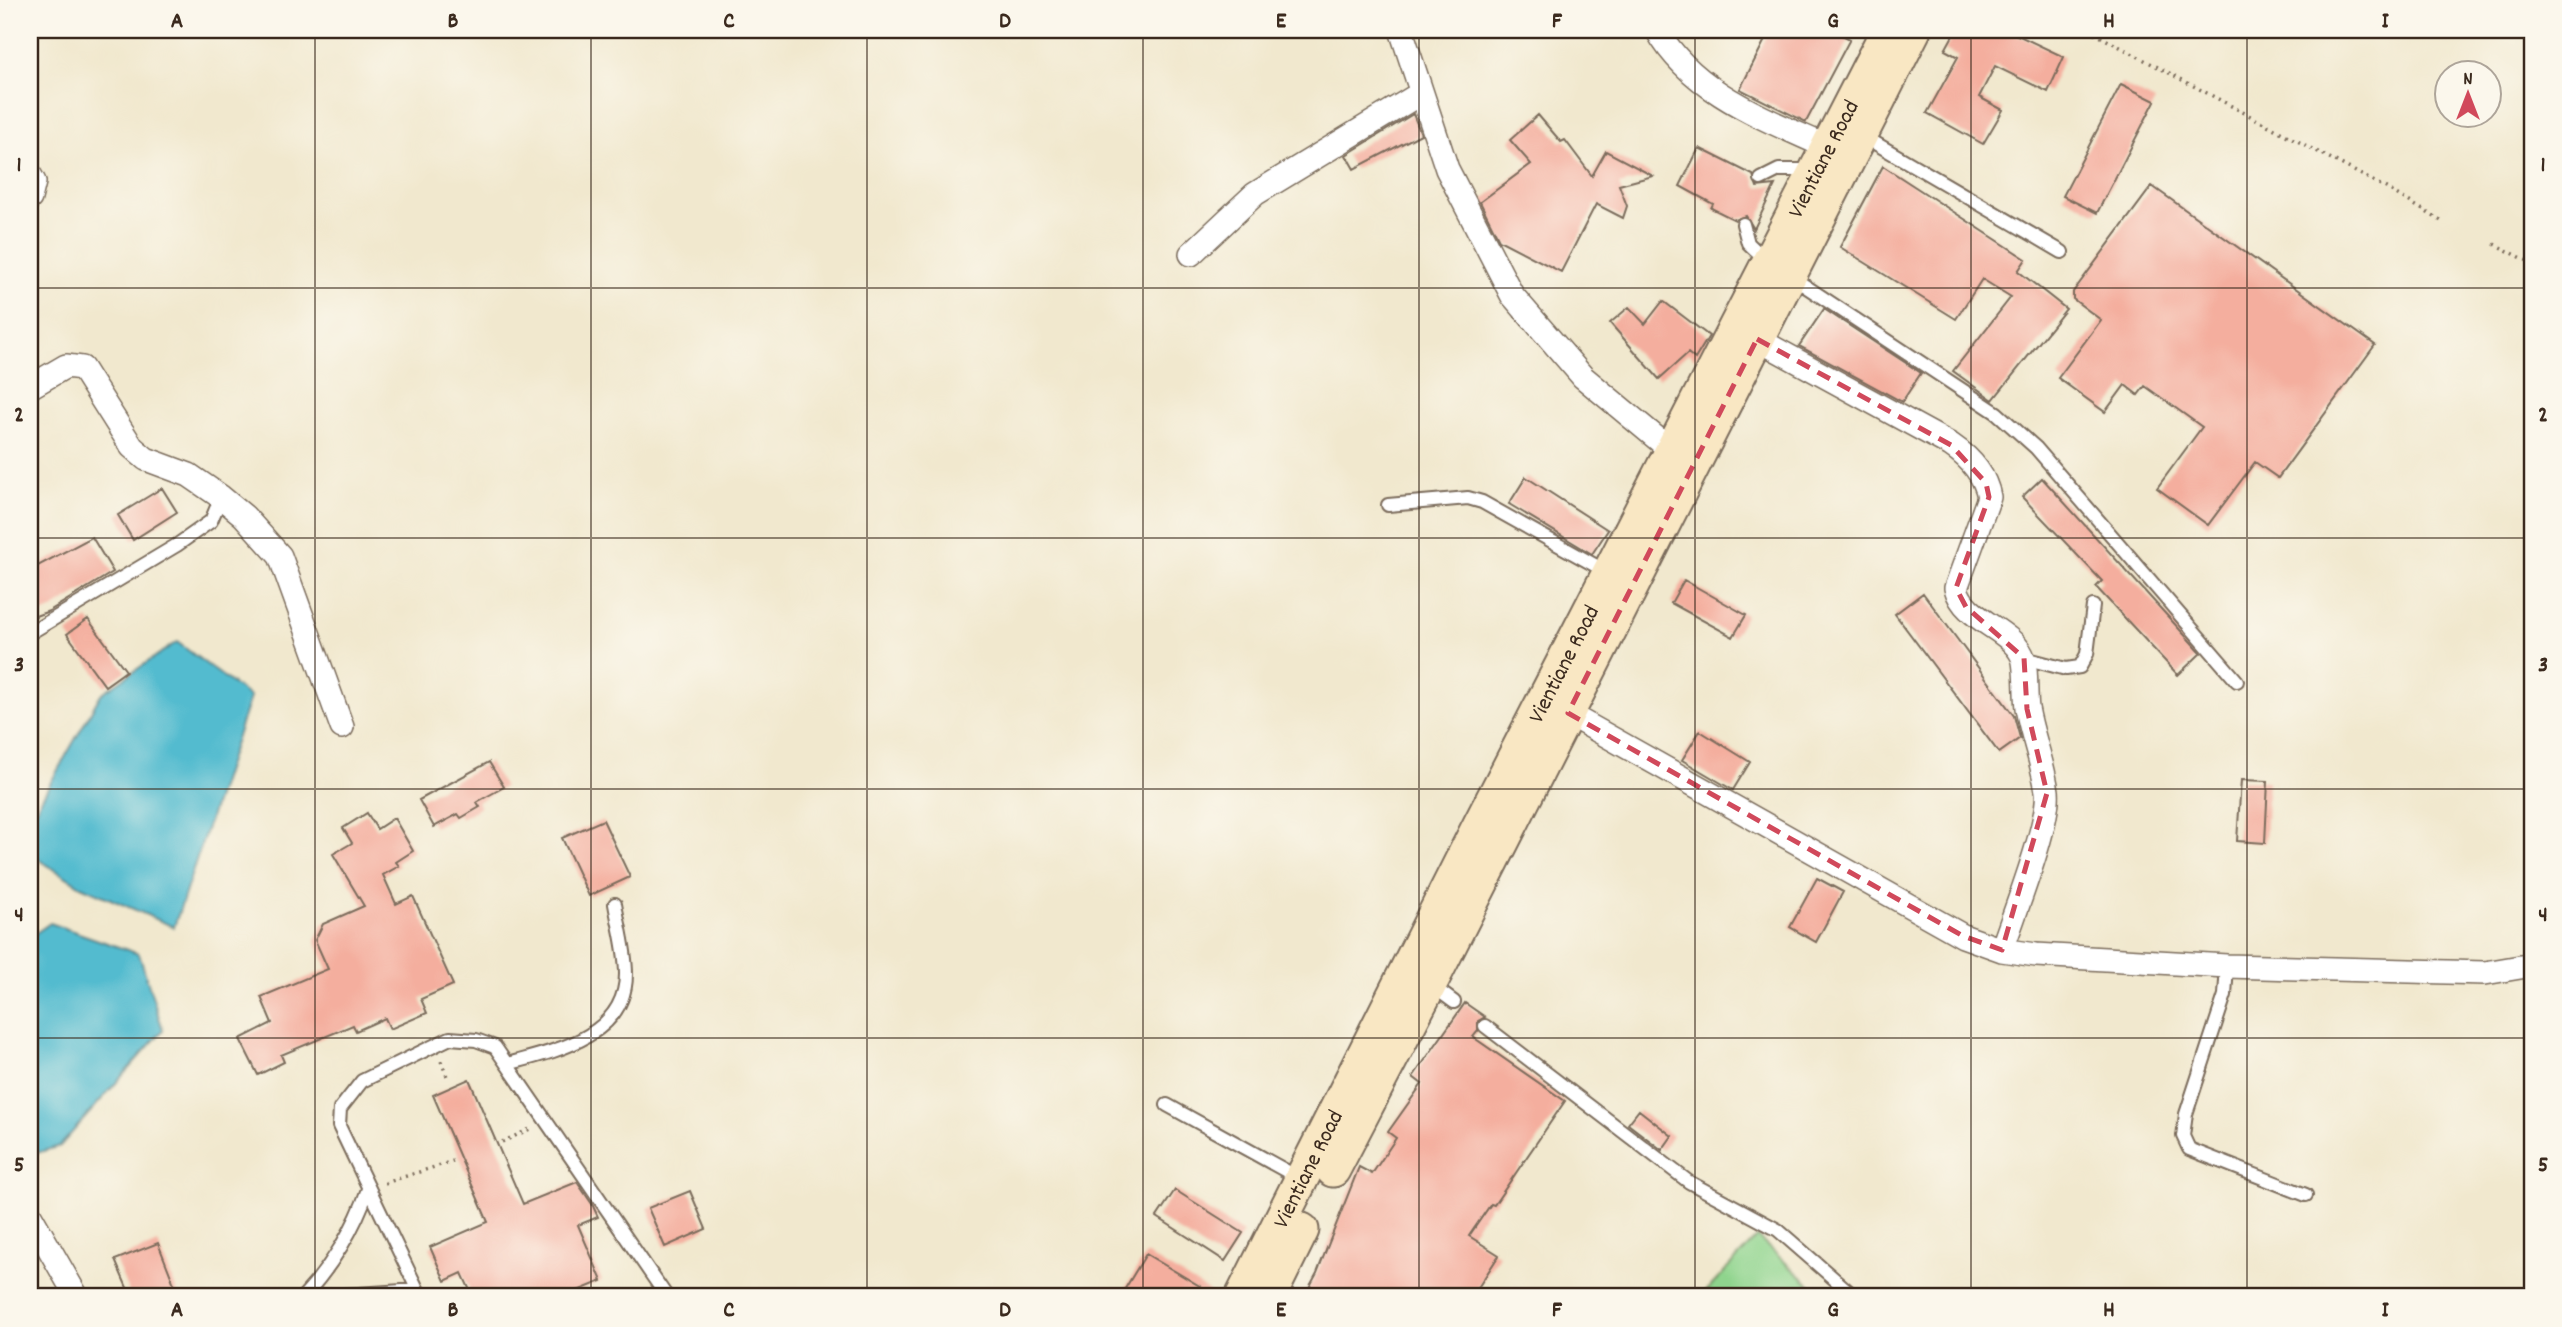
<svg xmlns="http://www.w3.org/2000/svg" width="2562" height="1327" font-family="Dekko,sans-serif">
  <rect width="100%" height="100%" fill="#fbf7ec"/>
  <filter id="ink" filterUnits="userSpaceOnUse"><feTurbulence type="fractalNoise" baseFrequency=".0143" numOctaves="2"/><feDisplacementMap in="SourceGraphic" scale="14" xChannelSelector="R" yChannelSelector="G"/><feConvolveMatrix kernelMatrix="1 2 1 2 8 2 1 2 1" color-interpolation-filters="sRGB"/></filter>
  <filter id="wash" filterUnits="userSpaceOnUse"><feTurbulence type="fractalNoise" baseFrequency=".00686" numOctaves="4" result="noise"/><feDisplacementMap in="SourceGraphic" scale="28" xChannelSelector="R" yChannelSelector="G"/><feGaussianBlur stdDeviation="1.57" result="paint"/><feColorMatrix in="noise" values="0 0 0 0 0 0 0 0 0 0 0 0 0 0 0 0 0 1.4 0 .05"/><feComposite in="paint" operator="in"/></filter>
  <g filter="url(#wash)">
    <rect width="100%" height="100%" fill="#f1e8ce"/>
    <!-- green -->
    <path fill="#8fd48d" stroke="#657f56" stroke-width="2" d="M 1757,1237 L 1824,1297 L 1701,1297 Z"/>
    <!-- water -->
    <path fill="#52bbcf" stroke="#467276" stroke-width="2" d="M 177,642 L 250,697 L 174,927 L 81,886 L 30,854 L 30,819 L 101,694 Z
      M 50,923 L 139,954 L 163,1030 L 60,1146 L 30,1155 L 30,937 Z"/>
    <g id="blocks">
      <!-- building -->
      <path fill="#f4ae9e" d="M 1770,30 L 1832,30 L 1850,39 L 1806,122 L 1740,89 Z
        M 1956,30 L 2007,30 L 2064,57 L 2048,92 L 1995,66 L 1979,97 L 2003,110 L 1983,144 L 1927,113 L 1958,57 L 1945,50 Z
        M 2121,84 L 2155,101 L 2097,213 L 2063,196 Z
        M 1413,114 L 1421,134 L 1354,169 L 1346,155 Z
        M 1538,115 L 1561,142 L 1565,140 L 1592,176 L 1606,151 L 1653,176 L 1619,185 L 1627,206 L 1623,218 L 1596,204 L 1561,272 L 1499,240 L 1480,202 L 1531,164 L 1510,140 Z
        M 1699,148 L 1753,175 L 1757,187 L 1775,185 L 1754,229 L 1746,216 L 1735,220 L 1711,208 L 1713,204 L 1680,186 Z
        M 1883,166 L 2026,259 L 2018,271 L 2066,309 L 1993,400 L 1953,371 L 2011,297 L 1982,279 L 1956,319 L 1840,247 Z
        M 2152,186 L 2375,345 L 2278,478 L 2255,462 L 2208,525 L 2157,488 L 2202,427 L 2145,386 L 2138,395 L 2125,385 L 2105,412 L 2058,378 L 2101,320 L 2073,299 L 2073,292 Z
        M 1663,301 L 1709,336 L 1695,359 L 1688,353 L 1659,379 L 1610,323 L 1629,307 L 1645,324 Z
        M 1824,309 L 1921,373 L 1902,402 L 1799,346 Z
        M 1526,477 L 1608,530 L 1592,554 L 1509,504 Z
        M 2042,478 L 2201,653 L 2178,675 L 2096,587 L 2102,581 L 2022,497 Z
        M 162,488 L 177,512 L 133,540 L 118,515 Z
        M 92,537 L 113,572 L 49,611 L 30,618 L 30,570 Z
        M 1684,580 L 1746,615 L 1733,637 L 1671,603 Z
        M 1923,593 L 2014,716 L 2020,738 L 1999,753 L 1895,614 Z
        M 88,619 L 126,671 L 105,686 L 67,634 Z
        M 1700,731 L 1750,762 L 1733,790 L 1682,760 Z
        M 489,762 L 504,787 L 477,802 L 480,807 L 461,818 L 458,814 L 434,827 L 419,800 Z
        M 2241,780 L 2268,781 L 2265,843 L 2237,841 Z
        M 367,813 L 377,829 L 394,818 L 413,851 L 396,862 L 399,866 L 383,875 L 396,904 L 413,896 L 453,985 L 421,999 L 427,1013 L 390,1029 L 385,1018 L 356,1031 L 353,1025 L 281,1055 L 284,1062 L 258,1075 L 240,1039 L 272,1023 L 261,997 L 328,969 L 315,940 L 323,924 L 364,906 L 333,854 L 352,843 L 343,828 Z
        M 603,820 L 630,877 L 589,896 L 562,838 Z
        M 1817,878 L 1843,892 L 1816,942 L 1790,927 Z
        M 1465,1003 L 1485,1017 L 1478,1021 L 1478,1031 L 1473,1037 L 1565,1101 L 1494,1205 L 1491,1204 L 1469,1236 L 1499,1255 L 1472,1297 L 1304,1297 L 1317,1273 L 1359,1167 L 1372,1174 L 1396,1138 L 1388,1132 L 1422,1084 L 1413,1077 Z
        M 469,1079 L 523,1204 L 577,1182 L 592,1204 L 598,1217 L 578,1225 L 602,1281 L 563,1297 L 473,1297 L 462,1273 L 445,1281 L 430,1247 L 488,1222 L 433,1095 Z
        M 1639,1110 L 1672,1136 L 1662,1150 L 1628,1124 Z
        M 1175,1190 L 1243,1233 L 1225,1261 L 1157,1217 Z
        M 690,1191 L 706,1229 L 665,1247 L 648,1208 Z
        M 158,1243 L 179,1297 L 131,1297 L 115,1260 Z
        M 1146,1254 L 1218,1297 L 1120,1297 Z"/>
    </g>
  </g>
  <g filter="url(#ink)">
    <use href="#blocks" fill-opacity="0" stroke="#7b6c5c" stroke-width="2"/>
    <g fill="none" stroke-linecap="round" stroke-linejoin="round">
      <!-- lane casing -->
      <g stroke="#7b6c5c" stroke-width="16">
        <path id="lane" d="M 1863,136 L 2062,252
          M 1761,179 L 1779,170 L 1811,170
          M 1743,224 L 1748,243 L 1768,262
          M 1790,276 L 1997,413 L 2036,448 L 2237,681
          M 1388,505 L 1468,498 L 1482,502 L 1607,572
          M 30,633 L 177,545 L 211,521 L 221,497
          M 2024,658 L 2066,669 L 2080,667 L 2087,654 L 2093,606
          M 2227,966 L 2225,995 L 2186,1114 L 2183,1136 L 2189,1149 L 2306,1195
          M 1431,985 L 1454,1002
          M 1485,1026 L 1689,1182 L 1778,1230 L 1855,1297
          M 507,1064 C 556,1051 626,1036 626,974 C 626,951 619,927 615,904
          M 1167,1105 L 1299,1178
          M 303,1297 C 331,1267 355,1228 368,1189
          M 314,1297 L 417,1290
          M 421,1297 L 339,1126 L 340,1109 L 362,1081 L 450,1038 L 476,1040 L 495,1047 L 667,1297"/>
      </g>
      <!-- street casing -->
      <g stroke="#7b6c5c" stroke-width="26">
        <path id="street" d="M 1401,30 L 1447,169 L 1512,295 L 1583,377 L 1672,451
          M 1657,30 C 1693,93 1764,118 1827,147
          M 30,175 L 34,182 L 30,198
          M 1191,254 L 1255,194 L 1421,93
          M 1757,339 L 1951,445 C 1970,458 1985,474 1989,497 L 1956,588 C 1964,620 2008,627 2022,655 C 2027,665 2025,694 2027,708 C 2032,736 2043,763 2047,791 C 2051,821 2013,916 2002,950
          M 30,387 L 66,366 L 82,368 L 132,447 L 146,459 L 189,475 L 221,497 L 244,516 L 280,556 L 342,727
          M 1556,707 L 1963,936 L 2002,950 L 2036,955 L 2227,966 L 2485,973 L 2532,965
          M 30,1215 L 77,1297"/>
      </g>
      <!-- secondary casing -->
      <g stroke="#7b6c5c" stroke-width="37">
        <g id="secondary">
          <path d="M 1333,1170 L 1430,984 L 1914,30"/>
          <path id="s1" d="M 1242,1297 L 1479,826 L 1888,30"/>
          <path d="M 1269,1297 L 1302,1230"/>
        </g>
      </g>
      <!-- path -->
      <path stroke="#7b6c5c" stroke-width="3.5" stroke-dasharray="2 5" stroke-linecap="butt" d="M 2088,30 L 2388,189 L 2443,222
        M 2494,244 L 2532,263
        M 441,1061 L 448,1079
        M 502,1142 L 532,1128
        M 385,1183 L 453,1161"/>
      <!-- lane -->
      <use href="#lane" stroke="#fff" stroke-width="12"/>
      <!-- street -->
      <use href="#street" stroke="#fff" stroke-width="23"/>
      <!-- secondary -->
      <use href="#secondary" stroke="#f9e7c3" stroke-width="33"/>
    </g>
  </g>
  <!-- marked area -->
  <path fill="none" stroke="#d1495b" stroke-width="5" stroke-dasharray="14 9" stroke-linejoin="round" d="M 1757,339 L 1951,445 L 1986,483 L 1989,497 L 1956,588 L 1966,607 L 2024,658 L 2027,709 L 2047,793 L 2002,950 L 1963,936 L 1568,713 Z"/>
  <!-- grid -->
  <path fill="none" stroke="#3b2a1e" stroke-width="2" stroke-opacity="0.55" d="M 315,30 L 315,1297M 591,30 L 591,1297M 867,30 L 867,1297M 1143,30 L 1143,1297M 1419,30 L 1419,1297M 1695,30 L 1695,1297M 1971,30 L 1971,1297M 2247,30 L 2247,1297M 30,288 L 2532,288M 30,538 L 2532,538M 30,789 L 2532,789M 30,1038 L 2532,1038"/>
  <g text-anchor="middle" stroke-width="5" stroke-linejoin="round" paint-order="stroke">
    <!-- street labels -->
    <g font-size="23" fill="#3b2a1e" stroke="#fbf7ec">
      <text dy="8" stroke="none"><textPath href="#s1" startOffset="1278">Vientiane Road</textPath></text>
      <text dy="8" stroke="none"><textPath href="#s1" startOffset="710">Vientiane Road</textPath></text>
      <text dy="8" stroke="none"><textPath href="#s1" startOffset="144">Vientiane Road</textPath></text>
    </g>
  </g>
  <!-- margin -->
  <rect width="2562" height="1327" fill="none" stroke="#fbf7ec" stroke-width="77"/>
  <!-- north arrow -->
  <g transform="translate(2468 94)"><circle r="33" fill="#fbf7ec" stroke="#aea59a" stroke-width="2"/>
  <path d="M0-5L12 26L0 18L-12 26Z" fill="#d1495b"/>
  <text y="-10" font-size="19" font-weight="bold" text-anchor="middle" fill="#3b2a1e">N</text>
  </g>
  <rect x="38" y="38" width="2486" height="1250" fill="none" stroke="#3b2a1e" stroke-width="2.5"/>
  <g font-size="23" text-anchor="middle" font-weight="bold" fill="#3b2a1e">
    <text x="177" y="27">A</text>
    <text x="453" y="27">B</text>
    <text x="729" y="27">C</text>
    <text x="1005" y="27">D</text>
    <text x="1281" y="27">E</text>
    <text x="1557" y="27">F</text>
    <text x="1833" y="27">G</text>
    <text x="2109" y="27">H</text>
    <text x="2385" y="27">I</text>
    <text x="19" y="171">1</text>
    <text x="2543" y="171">1</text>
    <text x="19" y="421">2</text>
    <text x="2543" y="421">2</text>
    <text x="19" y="671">3</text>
    <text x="2543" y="671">3</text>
    <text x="19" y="921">4</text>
    <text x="2543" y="921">4</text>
    <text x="19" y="1171">5</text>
    <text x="2543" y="1171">5</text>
    <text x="177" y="1316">A</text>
    <text x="453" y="1316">B</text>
    <text x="729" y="1316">C</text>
    <text x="1005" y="1316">D</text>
    <text x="1281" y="1316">E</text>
    <text x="1557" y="1316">F</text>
    <text x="1833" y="1316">G</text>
    <text x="2109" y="1316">H</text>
    <text x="2385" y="1316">I</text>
  </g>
</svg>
